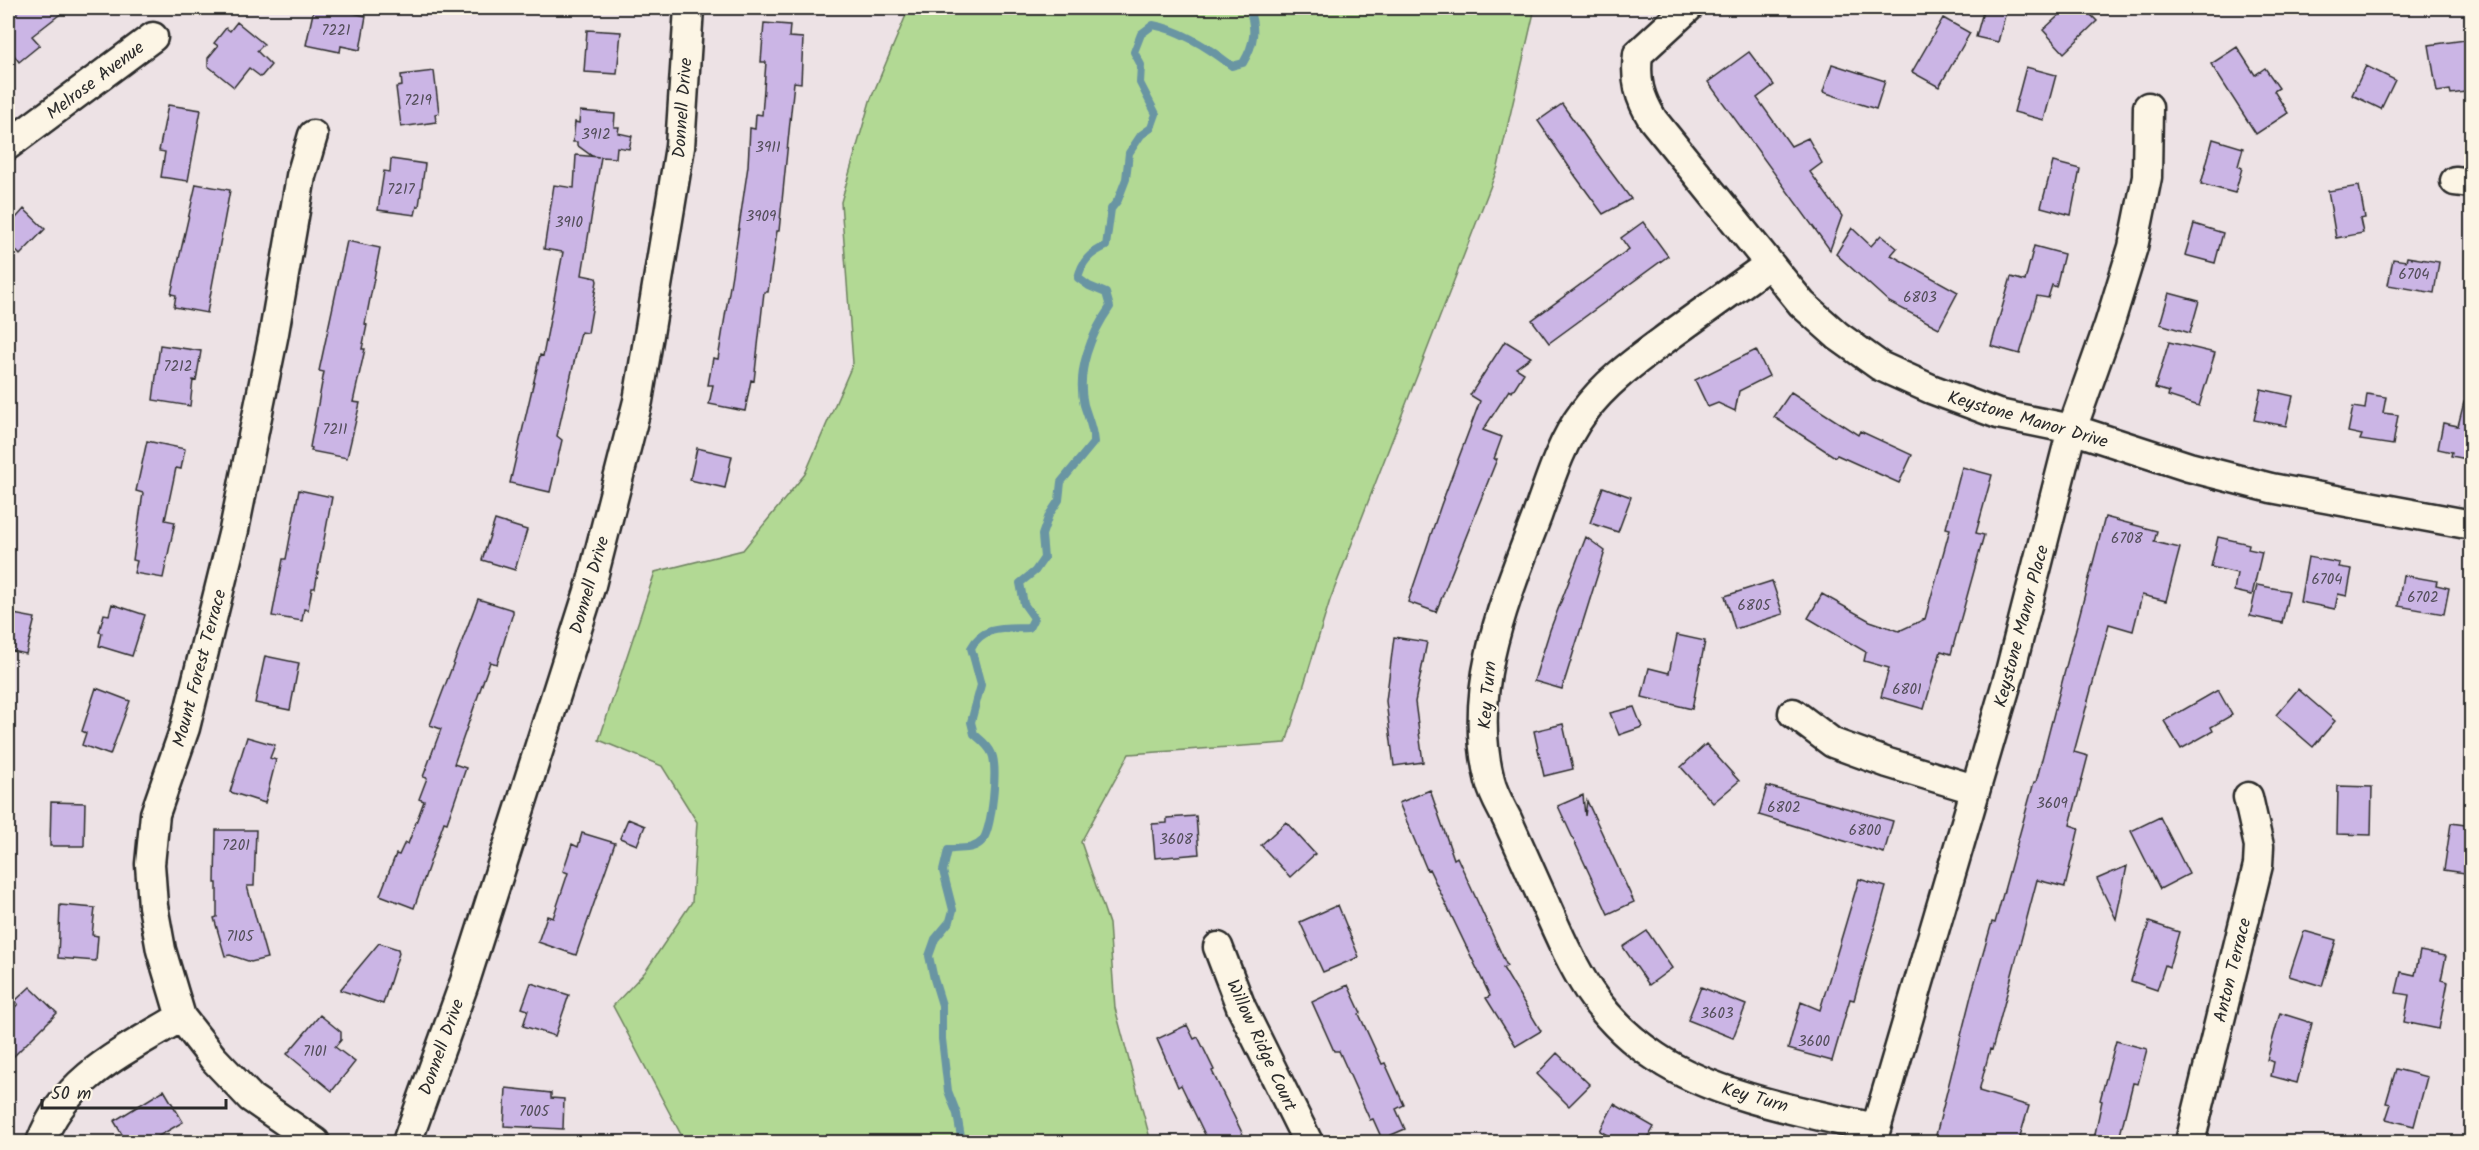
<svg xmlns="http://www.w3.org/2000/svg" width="2479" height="1150" font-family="Kalam,sans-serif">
  <rect width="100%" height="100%" fill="#ede2e5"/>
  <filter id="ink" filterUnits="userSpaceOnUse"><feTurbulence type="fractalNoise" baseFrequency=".0167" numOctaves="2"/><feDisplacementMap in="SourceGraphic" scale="12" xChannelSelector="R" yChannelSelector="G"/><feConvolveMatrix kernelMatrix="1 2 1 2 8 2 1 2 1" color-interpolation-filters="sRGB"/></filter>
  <g filter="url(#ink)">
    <!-- green -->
    <path fill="#b2d994" stroke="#6e8260" stroke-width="1.5" d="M 909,8 L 1535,8 L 1498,167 L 1330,600 L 1286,743 L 1129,754 L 1081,842 L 1109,924 L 1115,1008 L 1151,1142 L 685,1142 L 613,1006 L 645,972 L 692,902 L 697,822 L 662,766 L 599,740 L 655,572 L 743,550 L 805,474 L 853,363 L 841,202 L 870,101 Z"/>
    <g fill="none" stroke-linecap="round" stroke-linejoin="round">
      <!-- stream -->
      <path stroke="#6995a3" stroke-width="8" d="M 957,1142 L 961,1137 L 957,1114 L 948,1091 L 942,1039 L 942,1005 L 934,979 L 929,956 L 935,939 L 950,921 L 953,910 L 943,871 L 948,850 C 960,847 973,851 982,841 C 992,830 998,768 992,754 C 989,746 981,740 974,734 L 971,722 L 981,685 L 971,648 C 983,625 1006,629 1029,628 L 1034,618 L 1024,604 L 1020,583 L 1035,571 L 1044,558 L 1042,535 L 1049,515 L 1059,500 L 1061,482 L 1094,442 C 1093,428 1088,418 1084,405 C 1076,371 1091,334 1110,307 L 1106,293 L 1089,286 L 1078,278 C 1082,261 1090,253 1106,246 L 1111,209 L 1118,200 L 1126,179 L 1129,153 L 1141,135 L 1151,128 L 1156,114 L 1140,83 L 1141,65 L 1134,52 L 1141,34 L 1153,25 C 1181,30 1209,48 1232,66 L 1243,63 C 1255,43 1256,29 1249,8"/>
    </g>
    <!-- building -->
    <path fill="#cbb5e5" stroke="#2b2b2b" stroke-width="1.5" d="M 22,8 L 68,8 L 32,36 L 40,45 L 19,62 L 8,47 L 8,19 Z
      M 314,8 L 353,8 L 353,13 L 366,16 L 360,50 L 341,46 L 340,52 L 306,45 Z
      M 1984,8 L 2007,8 L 1998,42 L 1976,37 Z
      M 2067,8 L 2084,8 L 2097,21 L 2064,53 L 2043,30 Z
      M 1943,18 L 1970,33 L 1939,87 L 1912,72 Z
      M 237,22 L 264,44 L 257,51 L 271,65 L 261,77 L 249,68 L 234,87 L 208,66 L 208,58 L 218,46 L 214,43 L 226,28 L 230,31 Z
      M 764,23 L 790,25 L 789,37 L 803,38 L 801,83 L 794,82 L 779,231 L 777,231 L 768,292 L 764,292 L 754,381 L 751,380 L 745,411 L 709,404 L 713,385 L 708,385 L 713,358 L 718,359 L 732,274 L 748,166 L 750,128 L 755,129 L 756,114 L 762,115 L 766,62 L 761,62 Z
      M 587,30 L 621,32 L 617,74 L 584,72 Z
      M 2472,39 L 2472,91 L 2451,94 L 2450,90 L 2437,92 L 2429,45 Z
      M 2237,47 L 2255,75 L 2265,68 L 2279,88 L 2274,91 L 2288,113 L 2256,134 L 2211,64 Z
      M 1749,52 L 1774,85 L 1757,98 L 1791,146 L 1808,138 L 1822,163 L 1810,172 L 1842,216 L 1830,250 L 1708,82 Z
      M 1832,64 L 1885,81 L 1876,109 L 1823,92 Z
      M 2366,66 L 2395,80 L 2381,109 L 2352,95 Z
      M 2026,67 L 2056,75 L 2044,120 L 2014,112 Z
      M 434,71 L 439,113 L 435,114 L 436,122 L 401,127 L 396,87 L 402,86 L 401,75 Z
      M 1562,104 L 1605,164 L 1631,199 L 1603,214 L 1576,177 L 1538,121 Z
      M 168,105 L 201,110 L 188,181 L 161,177 L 165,152 L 159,151 Z
      M 580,111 L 615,114 L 614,127 L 619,127 L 618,133 L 632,136 L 629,149 L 617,147 L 616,158 L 601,157 L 582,275 L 596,278 L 597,281 L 588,333 L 581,332 L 557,436 L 562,440 L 550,492 L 510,483 L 540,355 L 543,356 L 563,252 L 544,249 L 554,185 L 574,188 L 576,155 L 599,157 L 592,156 L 577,145 L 577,142 L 573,142 L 575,122 L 579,123 Z
      M 2213,139 L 2243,148 L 2238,166 L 2242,168 L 2235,193 L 2201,184 Z
      M 391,159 L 425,164 L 419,206 L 417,206 L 415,215 L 378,210 L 384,171 L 390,172 Z
      M 2053,162 L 2080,169 L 2071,215 L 2041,207 Z
      M 196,184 L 230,190 L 207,313 L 174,307 L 176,295 L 171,294 Z
      M 2359,186 L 2365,218 L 2360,219 L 2363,233 L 2336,238 L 2328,191 Z
      M 24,209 L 45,229 L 20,255 L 8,242 L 8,227 Z
      M 1643,222 L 1668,256 L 1549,343 L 1532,320 L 1629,249 L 1621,238 Z
      M 2194,224 L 2223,233 L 2215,263 L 2185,255 Z
      M 1852,228 L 1871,246 L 1881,235 L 1897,248 L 1891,255 L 1958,292 L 1939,328 L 1889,302 L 1836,254 Z
      M 347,241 L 380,248 L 365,324 L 367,325 L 362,349 L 365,349 L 353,402 L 360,403 L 347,458 L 311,451 L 312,448 L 310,447 L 324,372 L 319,371 Z
      M 2034,246 L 2064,254 L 2056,287 L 2052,285 L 2048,298 L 2037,296 L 2020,354 L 1991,346 L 2011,277 L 2025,281 Z
      M 2407,257 L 2439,262 L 2434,293 L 2388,285 L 2393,259 L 2406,261 Z
      M 2169,293 L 2199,301 L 2190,333 L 2160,324 Z
      M 1505,341 L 1531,357 L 1516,368 L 1524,373 L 1512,392 L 1509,390 L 1483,430 L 1502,437 L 1494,459 L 1497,459 L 1436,612 L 1408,602 L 1441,505 L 1480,401 L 1470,395 Z
      M 2169,342 L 2215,353 L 2199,406 L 2168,396 L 2169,392 L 2155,388 Z
      M 160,345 L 201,351 L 196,381 L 193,380 L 190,406 L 153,400 Z
      M 1756,350 L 1769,376 L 1739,391 L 1735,411 L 1718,403 L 1708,407 L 1695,380 Z
      M 2261,389 L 2293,396 L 2286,426 L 2254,420 Z
      M 1791,392 L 1858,435 L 1860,431 L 1912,455 L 1899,483 L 1837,455 L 1835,457 L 1774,417 Z
      M 2367,394 L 2386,397 L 2383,413 L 2398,415 L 2393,445 L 2360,440 L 2362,435 L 2348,432 L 2353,407 L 2365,409 Z
      M 2464,402 L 2472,403 L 2472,460 L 2451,456 L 2452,452 L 2438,449 L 2443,423 L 2458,426 Z
      M 147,441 L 185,449 L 181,469 L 176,468 L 165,520 L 175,522 L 163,578 L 134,573 L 137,561 L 133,560 L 143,493 L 136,491 Z
      M 697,448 L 732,456 L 725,488 L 690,480 Z
      M 1962,467 L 1992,475 L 1976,533 L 1984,535 L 1951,654 L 1941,651 L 1924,709 L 1881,697 L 1889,668 L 1864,661 L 1866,652 L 1808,618 L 1822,594 L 1870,621 L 1899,631 L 1925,619 L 1950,529 L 1946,528 Z
      M 1603,487 L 1631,497 L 1618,532 L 1590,523 Z
      M 299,490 L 332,497 L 315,588 L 312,588 L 308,610 L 304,609 L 302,621 L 272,616 L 283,559 L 286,559 Z
      M 2105,517 L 2157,531 L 2154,542 L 2180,548 L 2166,601 L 2142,595 L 2133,631 L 2109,624 L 2074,752 L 2088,756 L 2070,825 L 2079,828 L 2065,887 L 2037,880 L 1992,1050 L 1990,1049 L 1979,1091 L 2029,1106 L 2018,1143 L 1934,1143 L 1972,992 L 1992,922 L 1995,923 L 2034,782 L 2036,782 Z
      M 495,520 L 527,530 L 515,570 L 482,560 Z
      M 1586,537 L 1605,551 L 1562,689 L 1534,681 L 1550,630 Z
      M 2218,537 L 2249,544 L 2248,549 L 2262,552 L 2252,595 L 2234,591 L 2237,573 L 2211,567 Z
      M 2308,557 L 2340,563 L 2339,567 L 2352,569 L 2347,596 L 2338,594 L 2335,609 L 2300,602 Z
      M 2403,575 L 2437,581 L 2436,585 L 2449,588 L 2444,614 L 2398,606 Z
      M 1772,581 L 1783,614 L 1735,629 L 1725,596 Z
      M 2257,585 L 2289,591 L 2282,623 L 2250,616 Z
      M 478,599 L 513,610 L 513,613 L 497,664 L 490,662 L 454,764 L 466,768 L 447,823 L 444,822 L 414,908 L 380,895 L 396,854 L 399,855 L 405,842 L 408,844 L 424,801 L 419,799 L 427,778 L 423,777 L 441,729 L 430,725 Z
      M 112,604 L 145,615 L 132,656 L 99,646 L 102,633 L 99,632 L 104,614 L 109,615 Z
      M 8,613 L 35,618 L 26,654 L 8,650 Z
      M 1677,635 L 1705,641 L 1692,709 L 1642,697 L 1649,668 L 1669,673 Z
      M 1394,637 L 1427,642 L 1415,702 L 1423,762 L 1394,766 L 1386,701 Z
      M 265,656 L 299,663 L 290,710 L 255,703 Z
      M 96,688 L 130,701 L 110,755 L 82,745 L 86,733 L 82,731 Z
      M 2298,689 L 2335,721 L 2313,747 L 2276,715 Z
      M 2218,690 L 2232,715 L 2211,727 L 2213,731 L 2181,749 L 2164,721 Z
      M 1634,707 L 1642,727 L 1619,735 L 1610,713 Z
      M 1563,724 L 1573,769 L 1544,776 L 1534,731 Z
      M 247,737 L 275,745 L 270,758 L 276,760 L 265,803 L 230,792 Z
      M 1706,744 L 1739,781 L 1713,803 L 1681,767 Z
      M 1767,786 L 1893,821 L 1884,853 L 1759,815 Z
      M 2338,786 L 2372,787 L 2371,835 L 2337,834 Z
      M 1430,790 L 1454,859 L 1457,857 L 1507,966 L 1503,968 L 1541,1031 L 1516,1046 L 1486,998 L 1490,996 L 1429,869 L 1427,870 L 1399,803 Z
      M 1583,795 L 1585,816 L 1587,801 L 1634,902 L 1608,914 L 1558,806 Z
      M 51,802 L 85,803 L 84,846 L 50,846 Z
      M 1196,816 L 1199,854 L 1155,858 L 1152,824 L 1167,823 L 1167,818 Z
      M 2160,817 L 2189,874 L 2160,889 L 2131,831 Z
      M 628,819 L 645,826 L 637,845 L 620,838 Z
      M 1286,822 L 1315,854 L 1290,877 L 1261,845 Z
      M 2451,823 L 2472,826 L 2472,874 L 2444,870 Z
      M 216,830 L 256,830 L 254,886 L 247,886 L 267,958 L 251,962 L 230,955 L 225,956 L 214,918 L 217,917 L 217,883 L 215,883 Z
      M 582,833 L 615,843 L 576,955 L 538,942 L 547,916 L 553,918 L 568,873 L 563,871 L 572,844 L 578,847 Z
      M 2127,866 L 2116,919 L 2097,879 Z
      M 1859,879 L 1886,887 L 1854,1000 L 1850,999 L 1832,1061 L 1788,1049 L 1801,1002 L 1820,1010 Z
      M 60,905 L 95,908 L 92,935 L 98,936 L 96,961 L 58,958 Z
      M 1338,905 L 1359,957 L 1323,972 L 1300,922 Z
      M 2149,922 L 2179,932 L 2169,967 L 2165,965 L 2157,990 L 2131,981 Z
      M 1647,931 L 1672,968 L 1649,985 L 1623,947 Z
      M 2304,931 L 2336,940 L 2322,986 L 2289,976 Z
      M 379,943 L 398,949 L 399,953 L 383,1004 L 340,990 Z
      M 2420,951 L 2446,956 L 2441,980 L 2448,982 L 2439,1029 L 2404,1022 L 2409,995 L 2396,993 L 2401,972 L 2415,975 Z
      M 531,983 L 569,995 L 555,1036 L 523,1026 L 528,1010 L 522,1008 Z
      M 1348,985 L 1361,1013 L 1359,1014 L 1382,1064 L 1385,1063 L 1404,1105 L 1396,1109 L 1405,1129 L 1382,1139 L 1373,1119 L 1370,1120 L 1339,1051 L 1334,1051 L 1312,1002 Z
      M 30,987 L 57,1013 L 8,1062 L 8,1014 L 18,1004 L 15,1001 Z
      M 1701,987 L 1746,1005 L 1733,1038 L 1688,1020 Z
      M 2280,1013 L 2312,1023 L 2297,1083 L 2271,1076 L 2274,1062 L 2267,1060 Z
      M 320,1015 L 341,1032 L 341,1040 L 335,1047 L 355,1062 L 332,1091 L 287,1054 Z
      M 1187,1025 L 1194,1039 L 1198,1037 L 1214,1070 L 1212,1071 L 1247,1143 L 1209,1143 L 1181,1085 L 1178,1087 L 1157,1039 Z
      M 2116,1041 L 2147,1049 L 2138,1084 L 2133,1083 L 2118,1143 L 2093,1143 L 2102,1101 L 2100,1100 Z
      M 1557,1053 L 1590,1085 L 1569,1106 L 1537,1074 Z
      M 2396,1069 L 2427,1077 L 2414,1126 L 2386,1119 L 2391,1104 L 2386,1103 Z
      M 506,1088 L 551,1093 L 551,1098 L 564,1099 L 563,1129 L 504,1126 Z
      M 164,1090 L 183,1122 L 147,1143 L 127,1143 L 114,1121 Z
      M 1614,1104 L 1654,1127 L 1645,1143 L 1621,1143 L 1600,1131 Z"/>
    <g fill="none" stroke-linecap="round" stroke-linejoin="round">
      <!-- street casing -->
      <g stroke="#2b2b2b" stroke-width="33">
        <path id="street" d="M 1688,8 L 1638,54 C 1635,81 1639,97 1653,120 L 1802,304 L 1838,336 L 1880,366 L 1931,389 L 1998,414 L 2072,429 L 2189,467 L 2271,488 L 2472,525
          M 313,135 L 301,176 L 274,333 L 234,530 L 185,728 L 155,814 L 150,864 L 153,906 L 161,950 L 181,1017 L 213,1058 L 251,1098 L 315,1142
          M 8,145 L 153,37
          M 2455,181 L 2472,183
          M 1768,265 C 1736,288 1704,311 1672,334 C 1641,357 1606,381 1583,413 C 1561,442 1549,482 1537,516 C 1505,600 1466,689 1490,781 C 1493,794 1501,807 1507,819 C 1520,848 1533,877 1546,906 C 1574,969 1595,1017 1656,1057 C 1713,1096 1808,1113 1875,1128
          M 1793,713 L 1833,743 L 1888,763 L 1974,789
          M 1218,947 L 1241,1007 L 1308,1142
          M 41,1142 C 65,1077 125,1051 181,1017
          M 407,1142 L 465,981 L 591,585 L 638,401 L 680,147 L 689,8
          M 1872,1142 L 2010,672 L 2072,429 L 2109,325 L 2133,247 L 2147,177 L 2148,107
          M 2190,1142 L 2258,865 L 2259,846 L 2248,797"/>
      </g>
      <!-- street -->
      <use href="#street" stroke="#fcf5e5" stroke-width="28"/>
    </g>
  </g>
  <g text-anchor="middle" stroke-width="4.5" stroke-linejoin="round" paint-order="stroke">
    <!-- number labels -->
    <g font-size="15" fill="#534e5a">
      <text x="336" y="35">7221</text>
      <text x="418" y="105">7219</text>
      <text x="596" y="139">3912</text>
      <text x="768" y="152">3911</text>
      <text x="401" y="194">7217</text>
      <text x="761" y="221">3909</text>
      <text x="569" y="227">3910</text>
      <text x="2414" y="279">6704</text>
      <text x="1920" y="302">6803</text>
      <text x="178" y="371">7212</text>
      <text x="335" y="434">7211</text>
      <text x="2127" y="543">6708</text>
      <text x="2327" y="584">6704</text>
      <text x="2423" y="602">6702</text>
      <text x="1754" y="610">6805</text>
      <text x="1907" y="694">6801</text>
      <text x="2052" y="808">3609</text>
      <text x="1784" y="812">6802</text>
      <text x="1865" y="835">6800</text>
      <text x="1176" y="844">3608</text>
      <text x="236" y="850">7201</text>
      <text x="240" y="941">7105</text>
      <text x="1717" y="1018">3603</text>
      <text x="1814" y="1046">3600</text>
      <text x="315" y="1056">7101</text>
      <text x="534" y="1116">7005</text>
    </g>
    <!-- street labels -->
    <g font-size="18" fill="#2b2b2b" stroke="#fcf5e5">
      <text transform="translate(95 80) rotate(-37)" y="6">Melrose Avenue</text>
      <text transform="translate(682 108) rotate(-86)" y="6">Donnell Drive</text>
      <text transform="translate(2028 419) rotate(16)" y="6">Keystone Manor Drive</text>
      <text transform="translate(589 585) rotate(-74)" y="6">Donnell Drive</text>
      <text transform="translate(2021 626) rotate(-75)" y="6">Keystone Manor Place</text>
      <text transform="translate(199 668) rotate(-75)" y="6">Mount Forest Terrace</text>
      <text transform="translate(1487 695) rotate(-85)" y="6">Key Turn</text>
      <text transform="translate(2232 970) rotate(-76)" y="6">Anton Terrace</text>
      <text transform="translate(1262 1045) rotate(65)" y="6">Willow Ridge Court</text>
      <text transform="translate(441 1047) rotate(-70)" y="6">Donnell Drive</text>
      <text transform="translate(1755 1097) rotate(16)" y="6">Key Turn</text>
    </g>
  </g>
  <!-- margin -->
  <rect width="2479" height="1150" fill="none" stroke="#fcf5e5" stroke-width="30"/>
  <rect x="15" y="15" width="2449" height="1120" fill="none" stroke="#2b2b2b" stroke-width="2" filter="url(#ink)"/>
  <!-- scale -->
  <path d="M42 1099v9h184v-9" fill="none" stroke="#2b2b2b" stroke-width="3"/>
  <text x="51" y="1099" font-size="18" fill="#2b2b2b" stroke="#fcf5e5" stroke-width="4.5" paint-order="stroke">50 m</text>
</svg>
